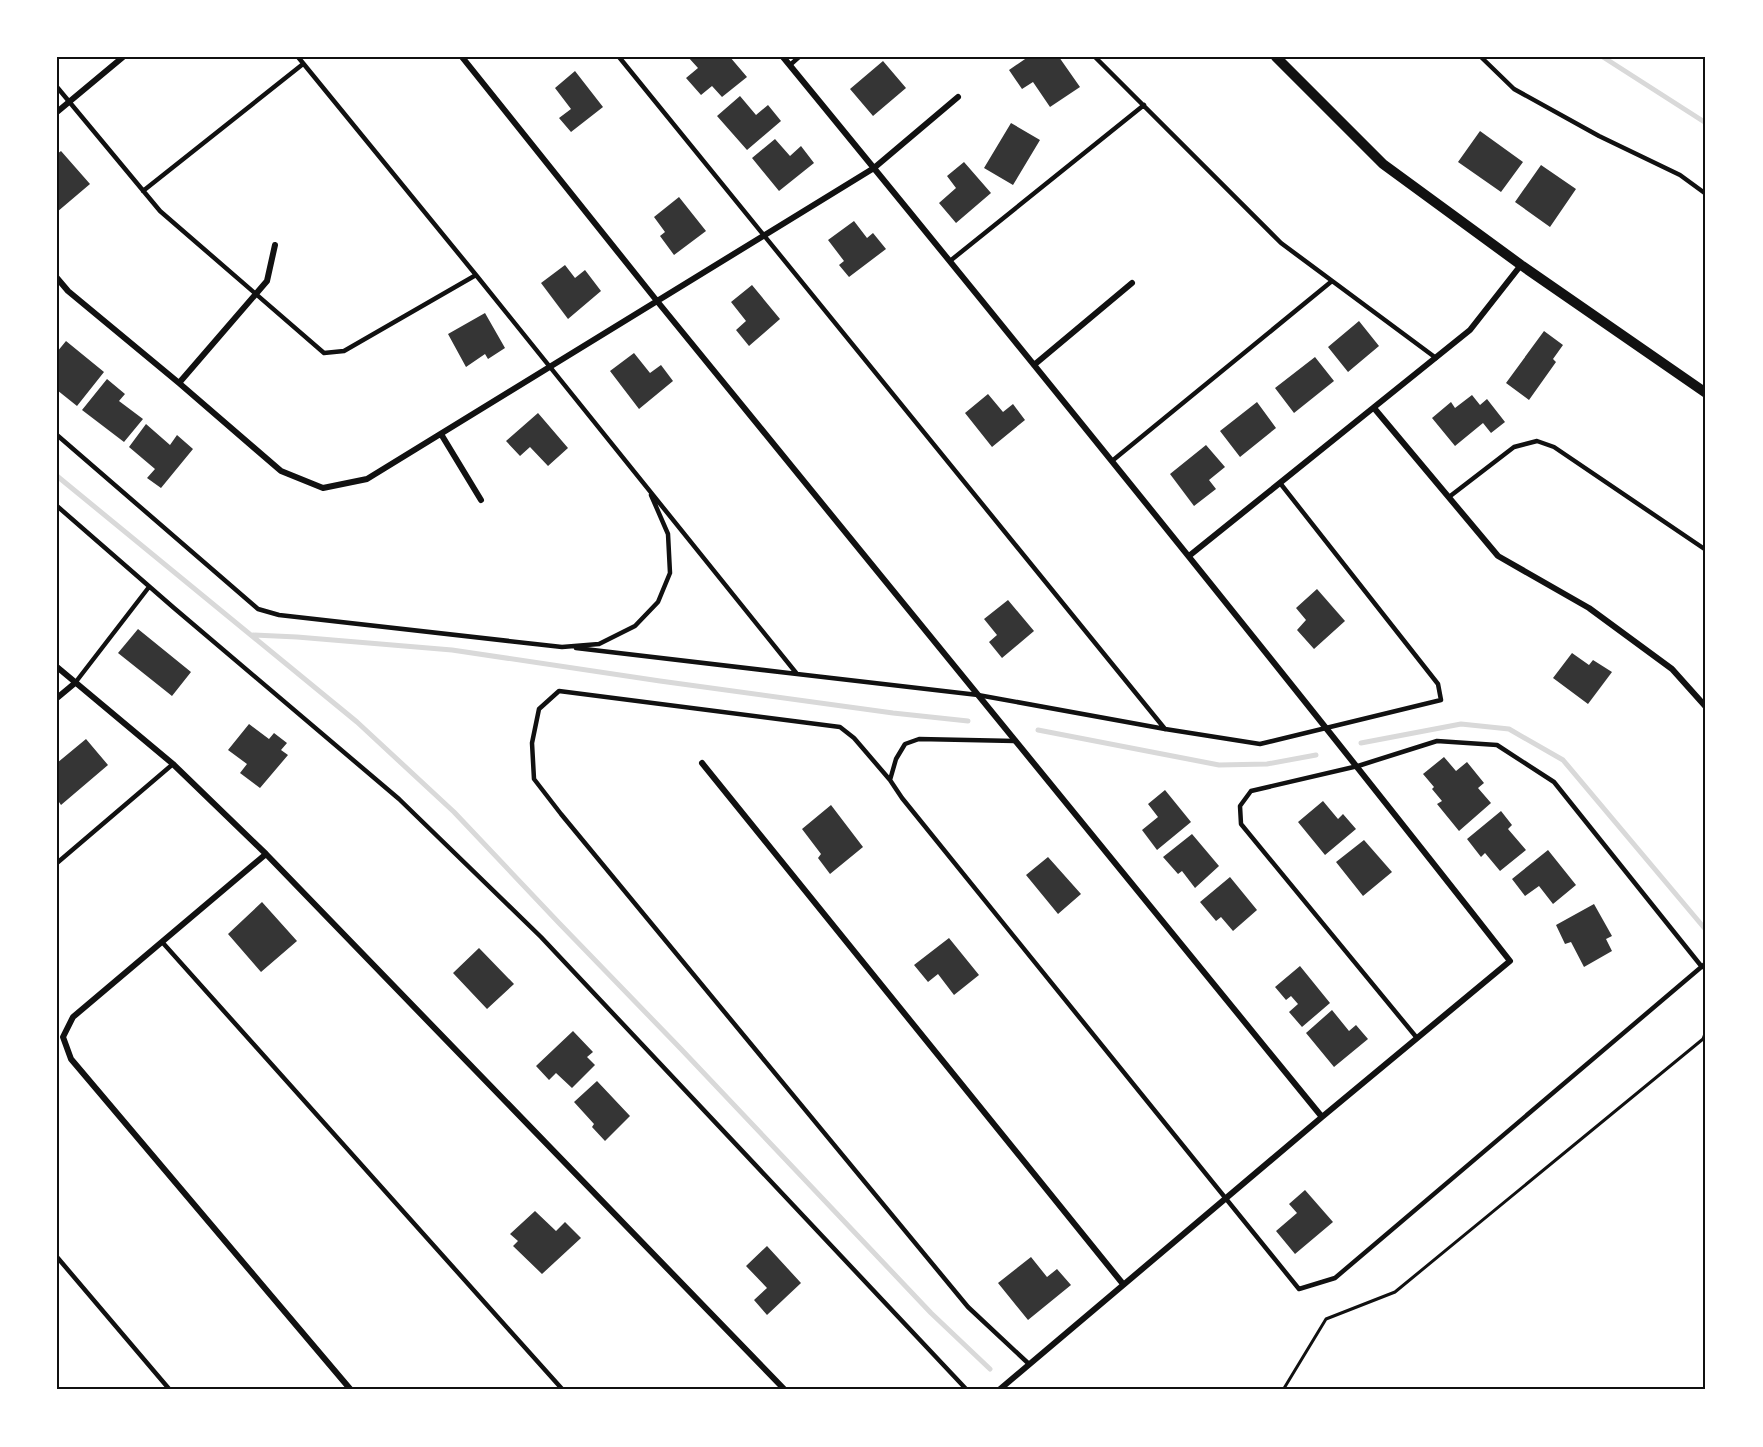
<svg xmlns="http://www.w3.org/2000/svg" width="1763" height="1447" font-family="'Exo 2',sans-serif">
  <rect width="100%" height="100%" fill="#fff"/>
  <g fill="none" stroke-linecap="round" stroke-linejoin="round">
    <!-- stream -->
    <path stroke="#d9d9d9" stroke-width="5" d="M 1603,57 L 1706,123
      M 57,476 L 357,722 L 454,812 L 559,923 L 681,1049 L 931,1313 L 990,1369
      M 253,635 L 297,637 L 452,650 L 660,681 L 893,713 L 968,721
      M 1038,730 L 1219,765 L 1267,764 L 1316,755
      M 1361,743 L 1461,724 L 1509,729 L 1563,760 L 1706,930"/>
  </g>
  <!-- building -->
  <path fill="#353535" d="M 688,57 L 730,57 L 747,77 L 722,97 L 712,86 L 701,95 L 686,78 L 698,68 Z
    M 1028,57 L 1059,57 L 1080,87 L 1050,107 L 1033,82 L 1022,89 L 1009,70 Z
    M 883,61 L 906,88 L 873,116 L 850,89 Z
    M 575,71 L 603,107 L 571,132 L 559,118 L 571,109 L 555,88 Z
    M 740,96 L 756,115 L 768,105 L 781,121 L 747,150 L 717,116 Z
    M 1011,123 L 1040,140 L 1013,185 L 984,168 Z
    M 1480,131 L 1523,162 L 1501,192 L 1458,162 Z
    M 775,139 L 790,156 L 801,146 L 814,163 L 779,191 L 752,158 Z
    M 61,151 L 90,184 L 57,212 L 57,154 Z
    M 964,162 L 991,193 L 956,223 L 939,203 L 956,188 L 947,176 Z
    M 1541,165 L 1576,189 L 1550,227 L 1515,202 Z
    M 679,197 L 706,231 L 674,255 L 660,236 L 665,232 L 654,217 Z
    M 854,221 L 867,238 L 873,233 L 886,249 L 849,277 L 839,265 L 844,261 L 828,240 Z
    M 565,265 L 575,278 L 585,270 L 601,291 L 568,319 L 541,283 Z
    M 752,285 L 780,319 L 749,346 L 736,330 L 746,321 L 731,302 Z
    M 485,313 L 505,348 L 488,359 L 485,354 L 466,367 L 448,334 Z
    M 1359,321 L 1379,346 L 1348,372 L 1328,347 Z
    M 1544,331 L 1563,345 L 1553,359 L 1556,362 L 1529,400 L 1506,383 Z
    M 66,341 L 104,372 L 77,406 L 57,390 L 57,352 Z
    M 634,353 L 650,373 L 661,365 L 673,381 L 639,409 L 610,371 Z
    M 1315,357 L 1334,381 L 1294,413 L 1275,388 Z
    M 107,379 L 125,394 L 119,401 L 143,419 L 124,442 L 82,410 Z
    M 988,394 L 1003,412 L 1013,404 L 1025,420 L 992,447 L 965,413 Z
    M 1472,395 L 1480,405 L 1487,399 L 1505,422 L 1491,433 L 1483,423 L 1455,446 L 1432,418 L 1451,402 L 1455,408 Z
    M 1257,402 L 1276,428 L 1240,457 L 1220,431 Z
    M 538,413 L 568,448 L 548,466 L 530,447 L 520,456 L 506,441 Z
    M 146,424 L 170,445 L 177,435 L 193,449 L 161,488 L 147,478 L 155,469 L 129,447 Z
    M 1206,445 L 1225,467 L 1209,480 L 1216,489 L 1194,506 L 1170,474 Z
    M 1317,589 L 1345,621 L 1314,649 L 1297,630 L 1306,620 L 1296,608 Z
    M 1008,600 L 1034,631 L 1002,658 L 989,642 L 997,635 L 984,619 Z
    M 138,629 L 191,672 L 172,696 L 118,653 Z
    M 1572,653 L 1589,665 L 1593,660 L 1612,672 L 1588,704 L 1553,678 Z
    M 249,724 L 269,739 L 274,733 L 287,743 L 281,750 L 288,755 L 260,788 L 240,773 L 247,764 L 228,750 Z
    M 86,739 L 108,765 L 61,805 L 57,799 L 57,763 Z
    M 1444,757 L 1456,771 L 1467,762 L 1484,783 L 1478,788 L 1491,803 L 1459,831 L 1437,804 L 1442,801 L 1432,789 L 1434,787 L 1423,774 Z
    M 1165,790 L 1191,822 L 1157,850 L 1142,830 L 1158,817 L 1148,804 Z
    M 1323,801 L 1338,819 L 1343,814 L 1356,829 L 1325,855 L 1298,822 Z
    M 831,805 L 863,847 L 830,874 L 818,858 L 821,854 L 802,829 Z
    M 1501,811 L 1512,825 L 1508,829 L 1526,850 L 1500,871 L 1485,853 L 1481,857 L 1467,839 Z
    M 1192,834 L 1219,866 L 1195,888 L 1182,871 L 1178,874 L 1163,857 Z
    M 1364,840 L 1392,872 L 1363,896 L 1336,862 Z
    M 1548,850 L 1576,885 L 1553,904 L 1539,886 L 1525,896 L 1512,879 Z
    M 1048,857 L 1081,894 L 1058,914 L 1026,875 Z
    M 1230,877 L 1257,910 L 1233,931 L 1221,917 L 1216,921 L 1200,902 Z
    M 262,902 L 297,941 L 261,972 L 228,934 Z
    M 1594,904 L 1612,936 L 1606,939 L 1612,951 L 1584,967 L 1571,942 L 1565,944 L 1556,925 Z
    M 949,938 L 979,975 L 954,995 L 938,974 L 928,982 L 914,965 Z
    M 479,948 L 514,984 L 487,1009 L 453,973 Z
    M 1300,966 L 1330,1003 L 1302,1027 L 1289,1012 L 1298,1004 L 1291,996 L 1286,1000 L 1275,987 Z
    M 1332,1010 L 1349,1031 L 1356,1025 L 1368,1039 L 1334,1067 L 1306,1033 Z
    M 573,1031 L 593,1052 L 587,1057 L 595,1065 L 572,1088 L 556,1073 L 549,1080 L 536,1066 Z
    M 597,1081 L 630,1116 L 605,1141 L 592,1127 L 594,1124 L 574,1102 Z
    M 1305,1190 L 1333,1222 L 1295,1254 L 1276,1231 L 1297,1213 L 1289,1204 Z
    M 535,1211 L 556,1231 L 565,1222 L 581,1238 L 542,1274 L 513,1246 L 518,1241 L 510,1234 Z
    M 767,1246 L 801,1283 L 767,1315 L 754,1300 L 767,1288 L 746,1266 Z
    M 1031,1257 L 1047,1277 L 1057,1269 L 1071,1285 L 1028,1320 L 998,1283 Z"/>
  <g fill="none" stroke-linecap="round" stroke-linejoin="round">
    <!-- path -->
    <path stroke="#111" stroke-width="3" d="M 1283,1390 L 1326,1319 L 1395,1292 L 1703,1039 L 1706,1031"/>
    <!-- service -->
    <path stroke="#111" stroke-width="4.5" d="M 298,57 L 476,275 L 797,674 L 978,695 L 1165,729 L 1260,744 L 1441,700 L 1438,684 L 1280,483
      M 619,57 L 1165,729
      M 1095,57 L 1281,243 L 1436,358
      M 1481,57 L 1514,89 L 1599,136 L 1680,175 L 1706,194
      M 790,65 L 799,57
      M 57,87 L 160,211 L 324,353 L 344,351 L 476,275
      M 143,191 L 303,64
      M 950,261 L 1144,105
      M 57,435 L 258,609 L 279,615 L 562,647 L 599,644 L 635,626 L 658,602 L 670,573 L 668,534 L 651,495
      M 1112,461 L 1332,281
      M 1449,497 L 1514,447 L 1537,441 L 1554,447 L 1706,550
      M 57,506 L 174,608 L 399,799 L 541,937 L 967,1390
      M 576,648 L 797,674
      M 75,683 L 149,587
      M 1015,741 L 919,739 L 905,744 L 896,759 L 890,780 L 902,798 L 1299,1289 L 1335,1278 L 1706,963
      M 890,780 L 854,738 L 840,727 L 559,691 L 539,709 L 532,743 L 534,779 L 561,814 L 968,1307 L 1029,1364
      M 57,863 L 173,764
      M 163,943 L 563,1390
      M 1417,1038 L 1241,824 L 1240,806 L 1251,791 L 1358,766 L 1437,741 L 1497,745 L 1554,782 L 1702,967
      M 57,1257 L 170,1390"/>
    <!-- minor -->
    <path stroke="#111" stroke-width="6" d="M 462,57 L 657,301 L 1322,1117
      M 783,57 C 1028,356 1272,657 1510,961 L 1322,1117 L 999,1390
      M 57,112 L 123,57
      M 57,278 L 68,291 L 179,383 L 281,471 L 323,488 L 367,479 L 874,168 L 958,97
      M 1034,365 L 1132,283
      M 179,383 L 267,281 L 275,245
      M 1374,408 L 1498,556 L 1589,608 L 1672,669 L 1706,707
      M 441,434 L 481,500
      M 1189,556 L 1470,330 L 1521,265
      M 57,667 L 173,764 L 266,854 L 785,1390
      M 57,698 L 75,683
      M 702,763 L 1123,1284
      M 266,854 L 73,1017 L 63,1037 L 71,1059 L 351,1390"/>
    <!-- tertiary -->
    <path stroke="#111" stroke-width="10" d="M 1276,57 L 1383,164 L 1521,265 L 1706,393"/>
  </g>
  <!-- border -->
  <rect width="1763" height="1447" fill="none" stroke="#ffffff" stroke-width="117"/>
  <rect x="58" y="58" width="1646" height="1330" fill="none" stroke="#111" stroke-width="2"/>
</svg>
